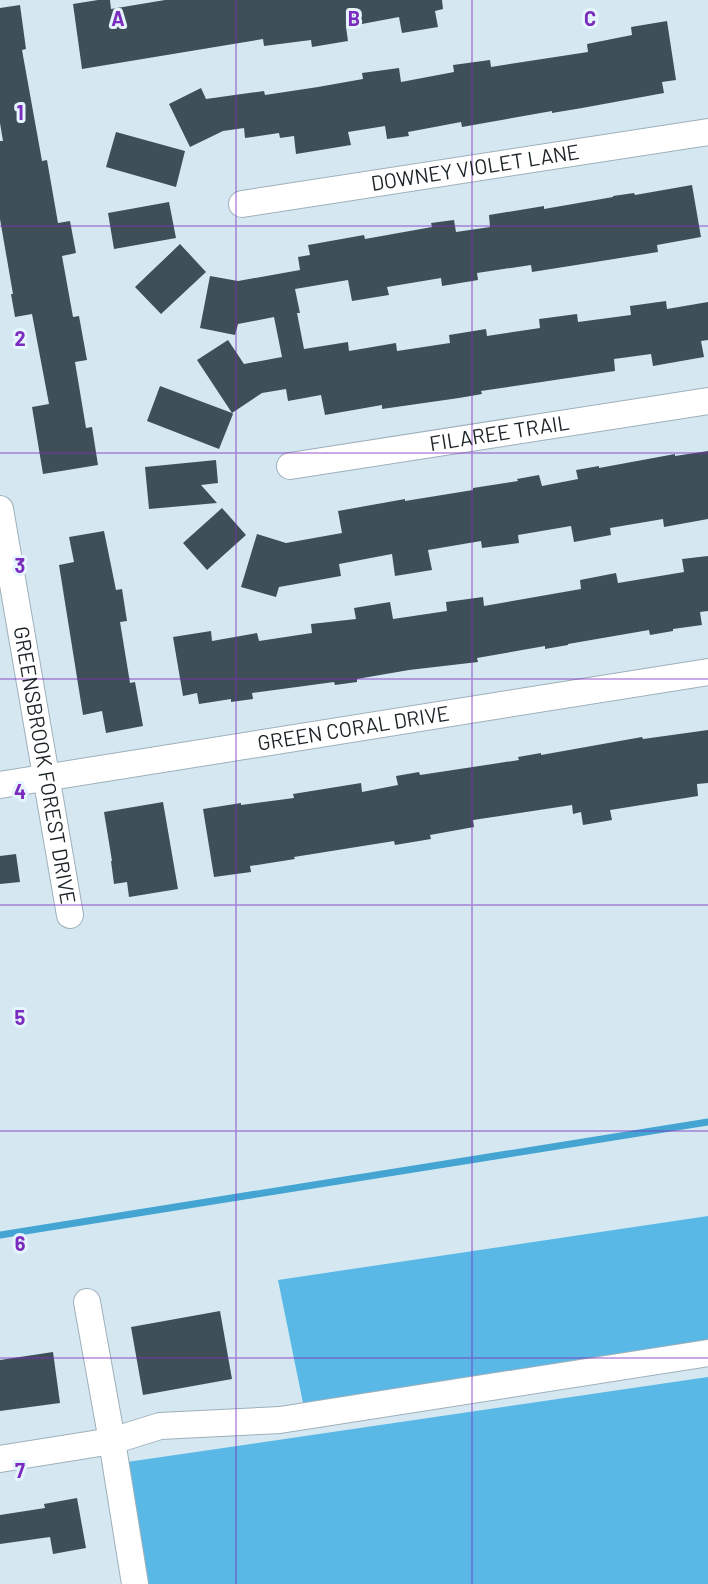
<svg xmlns="http://www.w3.org/2000/svg" width="708" height="1584" font-family="Barlow,sans-serif">
  <rect width="100%" height="100%" fill="#d5e8f2"/>
  <!-- forest -->
  <path fill="#59b8e6" d="M 708,1216 L 708,1341 L 303,1403 L 278,1280 Z
    M 708,1377 L 708,1584 L 148,1584 L 127,1462 Z"/>
  <g fill="none" stroke-linecap="round" stroke-linejoin="round">
    <!-- stream -->
    <path stroke="#44a5d2" stroke-width="7" d="M 0,1235 L 708,1122"/>
  </g>
  <!-- building -->
  <path fill="#3f4f58" d="M 98,0 L 110,0 L 111,9 L 165,0 L 442,0 L 443,9 L 435,11 L 438,27 L 402,33 L 399,17 L 346,27 L 348,41 L 312,47 L 311,40 L 264,46 L 263,39 L 82,69 L 73,4 Z
    M 20,5 L 26,49 L 22,50 L 42,161 L 47,160 L 58,223 L 70,221 L 76,253 L 62,256 L 73,317 L 79,316 L 87,360 L 75,362 L 86,428 L 92,427 L 98,465 L 43,474 L 32,407 L 49,404 L 32,314 L 15,317 L 11,294 L 13,294 L 0,219 L 0,141 L 3,141 L 0,123 L 0,8 Z
    M 667,21 L 676,80 L 662,82 L 664,93 L 582,108 L 552,113 L 552,111 L 462,127 L 461,122 L 408,132 L 409,136 L 387,139 L 385,126 L 348,132 L 351,145 L 296,154 L 294,136 L 280,138 L 279,133 L 245,138 L 244,128 L 223,131 L 190,147 L 169,104 L 201,88 L 206,99 L 264,91 L 265,95 L 318,87 L 363,79 L 362,73 L 399,68 L 401,82 L 454,72 L 453,65 L 490,60 L 491,67 L 588,52 L 587,44 L 632,35 L 631,27 Z
    M 116,132 L 185,151 L 176,187 L 106,167 Z
    M 692,185 L 701,237 L 657,245 L 658,252 L 532,272 L 531,265 L 477,273 L 478,280 L 442,286 L 441,278 L 387,287 L 389,295 L 352,301 L 348,280 L 295,289 L 300,313 L 297,313 L 304,349 L 348,342 L 349,351 L 396,343 L 397,351 L 450,343 L 449,335 L 486,329 L 487,336 L 540,328 L 539,319 L 577,314 L 578,322 L 631,315 L 630,306 L 666,301 L 667,309 L 708,302 L 708,340 L 701,341 L 704,357 L 653,366 L 651,354 L 614,359 L 615,371 L 481,391 L 482,394 L 459,398 L 382,409 L 382,405 L 325,415 L 321,395 L 288,401 L 286,389 L 262,393 L 232,413 L 233,414 L 219,449 L 147,421 L 160,386 L 232,413 L 197,360 L 228,340 L 244,364 L 282,357 L 274,317 L 238,324 L 235,335 L 200,328 L 210,276 L 238,281 L 300,270 L 298,257 L 310,255 L 308,245 L 364,235 L 365,239 L 432,227 L 431,223 L 454,220 L 456,232 L 490,227 L 489,215 L 544,206 L 544,209 L 613,197 L 613,196 L 634,193 L 635,195 Z
    M 169,202 L 176,238 L 114,249 L 108,213 Z
    M 180,244 L 206,272 L 161,314 L 135,287 Z
    M 708,451 L 708,519 L 664,527 L 663,519 L 610,528 L 611,535 L 574,542 L 571,526 L 518,535 L 519,543 L 482,548 L 481,541 L 428,550 L 432,570 L 395,576 L 392,554 L 339,564 L 341,576 L 279,587 L 276,597 L 241,587 L 257,534 L 286,543 L 342,533 L 338,511 L 405,499 L 405,501 L 473,490 L 473,488 L 518,481 L 517,479 L 539,475 L 542,486 L 578,479 L 576,470 L 599,466 L 599,468 L 675,454 L 675,456 Z
    M 216,460 L 218,483 L 201,485 L 217,503 L 149,509 L 145,467 Z
    M 222,508 L 246,535 L 207,570 L 183,543 Z
    M 104,531 L 116,590 L 122,589 L 127,621 L 120,622 L 130,683 L 135,682 L 143,726 L 106,733 L 102,711 L 83,715 L 59,565 L 74,562 L 69,537 Z
    M 708,556 L 708,611 L 700,612 L 702,625 L 673,629 L 673,631 L 650,635 L 649,630 L 568,644 L 568,645 L 545,649 L 545,646 L 477,658 L 478,662 L 409,670 L 357,679 L 357,682 L 335,685 L 334,682 L 252,693 L 253,699 L 231,702 L 231,699 L 199,704 L 197,693 L 183,696 L 173,637 L 211,631 L 212,641 L 257,633 L 259,641 L 312,633 L 311,624 L 356,619 L 354,608 L 390,602 L 393,619 L 447,611 L 446,602 L 483,597 L 484,606 L 581,589 L 580,580 L 616,573 L 618,583 L 684,572 L 682,559 Z
    M 708,730 L 708,783 L 697,784 L 698,796 L 610,810 L 612,820 L 583,825 L 581,812 L 573,814 L 572,805 L 473,820 L 474,827 L 430,835 L 431,839 L 395,845 L 394,841 L 294,857 L 295,859 L 250,866 L 251,872 L 214,877 L 203,809 L 241,803 L 241,805 L 294,798 L 293,794 L 361,783 L 362,792 L 398,785 L 396,776 L 419,772 L 420,775 L 519,760 L 518,757 L 541,753 L 541,755 L 642,737 L 643,739 Z
    M 163,802 L 178,889 L 129,897 L 127,882 L 114,884 L 111,861 L 112,861 L 104,812 Z
    M 16,854 L 20,882 L 0,884 L 0,856 Z
    M 220,1311 L 232,1379 L 143,1395 L 131,1327 Z
    M 53,1352 L 60,1403 L 0,1411 L 0,1360 Z
    M 77,1498 L 86,1548 L 53,1554 L 50,1537 L 0,1544 L 0,1515 L 45,1508 L 44,1504 Z"/>
  <g fill="none" stroke-linecap="round" stroke-linejoin="round">
    <!-- minor casing -->
    <g stroke="#9eb0ba" stroke-width="28">
      <g id="minor">
        <path id="s1" d="M 242,204 L 708,132"/>
        <path id="s2" d="M 290,466 L 708,401"/>
        <path id="s3" d="M 0,509 L 70,915"/>
        <path id="s4" d="M 0,785 L 708,672"/>
        <path d="M 87,1302 L 112,1441 L 135,1584"/>
        <path d="M 0,1459 L 112,1441 L 160,1426 L 280,1420 L 708,1353"/>
      </g>
    </g>
    <!-- minor -->
    <use href="#minor" stroke="#fff" stroke-width="26"/>
  </g>
  <!-- grid -->
  <path fill="none" stroke="#7b2cbf" stroke-width="1.5" stroke-opacity="0.55" d="M 236,0 L 236,1584M 472,0 L 472,1584M 0,226 L 708,226M 0,453 L 708,453M 0,679 L 708,679M 0,905 L 708,905M 0,1131 L 708,1131M 0,1358 L 708,1358"/>
  <g text-anchor="middle" stroke-width="6" stroke-linejoin="round" paint-order="stroke">
    <!-- street labels -->
    <g font-size="21" fill="#1b2226" stroke="#e5f4fd">
      <text dy="7" stroke="none"><textPath href="#s1" startOffset="236">DOWNEY VIOLET LANE</textPath></text>
      <text dy="7" stroke="none"><textPath href="#s2" startOffset="212">FILAREE TRAIL</textPath></text>
      <text dy="7" stroke="none"><textPath href="#s4" startOffset="358">GREEN CORAL DRIVE</textPath></text>
      <text dy="7" stroke="none"><textPath href="#s3" startOffset="260">GREENSBROOK FOREST DRIVE</textPath></text>
    </g>
  </g>
  <g font-size="20" text-anchor="middle" font-weight="bold" fill="#7b2cbf" stroke="#e5f4fd" stroke-width="6" stroke-linejoin="round" paint-order="stroke">
    <text x="118" y="26">A</text>
    <text x="354" y="26">B</text>
    <text x="590" y="26">C</text>
    <text x="20" y="120">1</text>
    <text x="20" y="346">2</text>
    <text x="20" y="573">3</text>
    <text x="20" y="799">4</text>
    <text x="20" y="1025">5</text>
    <text x="20" y="1251">6</text>
    <text x="20" y="1478">7</text>
  </g>
</svg>
